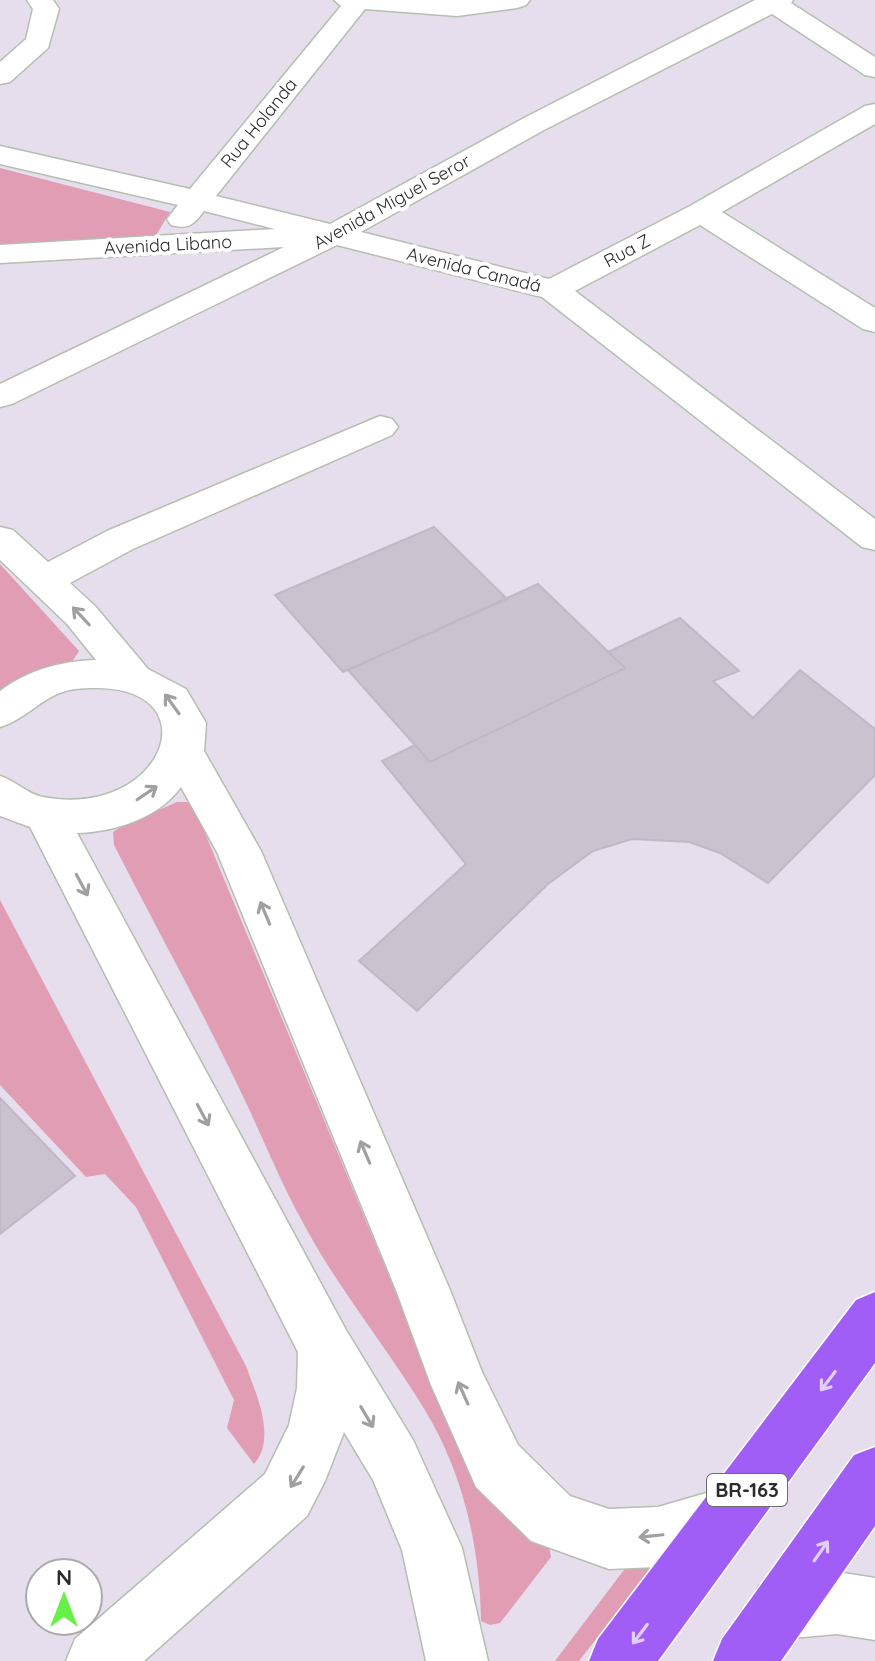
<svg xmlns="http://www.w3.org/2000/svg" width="875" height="1661" font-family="Quicksand,sans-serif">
  <rect width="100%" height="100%" fill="#e6deec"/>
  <!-- green -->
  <path fill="#e09db3" d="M 0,168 L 170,212 L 152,242 L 0,250 Z
    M 0,564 L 79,651 L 72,662 L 0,691 Z
    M 177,802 L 187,802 L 195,809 L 476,1486 L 497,1508 L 549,1546 L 551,1557 L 500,1623 L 490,1625 L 481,1621 C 480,1547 463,1471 423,1407 C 384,1343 336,1286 301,1219 C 278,1177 260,1131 239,1088 C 200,1006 155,926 114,845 L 113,832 L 120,827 Z
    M 0,900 L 246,1366 C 256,1394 277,1438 254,1464 L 227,1428 L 234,1400 L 136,1207 L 105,1174 L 86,1177 L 0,1085 Z
    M 633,1558 L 659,1558 L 579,1661 L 555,1661 Z"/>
  <!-- building -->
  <path fill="#cac2cf" stroke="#c2b7c7" stroke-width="2" d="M 434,527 L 507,599 L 343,672 L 275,595 Z
    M 538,584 L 625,668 L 430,762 L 348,670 Z
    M 680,618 L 739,671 L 713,681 L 753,718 L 800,670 L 875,729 L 875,775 L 768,883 L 720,853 L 689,842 L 632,839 L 593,851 L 548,884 L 417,1011 L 359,961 L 466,864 L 382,761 L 415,745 L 430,762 L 625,668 L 608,652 Z
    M 0,1098 L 75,1176 L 0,1234 Z"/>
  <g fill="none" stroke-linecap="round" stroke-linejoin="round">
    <!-- minor casing -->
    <g stroke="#b4beb1" stroke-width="3">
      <path id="minor" d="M 27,0 L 53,0 L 59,9 L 48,48 L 10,82 L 0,84 L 0,62 L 26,39 L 33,9 Z
        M 334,0 L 530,0 L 526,5 L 517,8 L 457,16 L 365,9 L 216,196 L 330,224 L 524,118 L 755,0 L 793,0 L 791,3 L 875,57 L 875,77 L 865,75 L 772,14 L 544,130 L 361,232 L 549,279 L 690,206 L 865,106 L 875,104 L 875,124 L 722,212 L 875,308 L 875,332 L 863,329 L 700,225 L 575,291 L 875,519 L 875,550 L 862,547 L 542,297 L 337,245 L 12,404 L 0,407 L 0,384 L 284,247 L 0,263 L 0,245 L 275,229 L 204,211 C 194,224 189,230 171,225 L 167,219 L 178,205 L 0,164 L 0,146 L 190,189 L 341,6 Z
        M 380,416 L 392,419 L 398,427 L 392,435 L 133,549 L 70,583 L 95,606 L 148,669 L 186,689 L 206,723 L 204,751 L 261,851 L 450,1290 L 482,1372 L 518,1445 L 570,1496 L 609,1509 L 658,1507 L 727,1487 L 748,1496 L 757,1517 L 748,1538 L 658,1567 L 609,1569 L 531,1541 L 476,1487 L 431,1385 L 396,1290 L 217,852 L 181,787 C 159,818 114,832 77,833 L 346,1330 L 413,1440 L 462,1548 L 488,1661 L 426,1661 L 402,1550 L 373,1480 L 344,1432 L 325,1481 L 307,1516 L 144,1661 L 66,1661 L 75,1639 L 265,1474 L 289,1425 L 297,1388 L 298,1352 L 30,827 L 0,816 L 0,776 C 16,781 27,794 43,797 C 169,821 218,674 76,689 C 45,692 28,719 0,727 L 0,691 C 28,670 61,661 96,660 L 67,624 L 0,560 L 0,527 L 13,530 L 48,562 L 107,531 Z
        M 837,1572 L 875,1578 L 875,1640 L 837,1634 L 781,1639 L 759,1630 L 750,1608 L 759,1586 L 781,1577 Z"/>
    </g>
    <!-- highway casing -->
    <g stroke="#fff" stroke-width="3">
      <path id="highway" d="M 875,1292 L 875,1363 L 658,1661 L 589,1661 L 598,1639 L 856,1300 Z
        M 875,1447 L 875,1526 L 781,1661 L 713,1661 L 722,1639 L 854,1455 Z"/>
    </g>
    <!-- minor -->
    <use href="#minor" fill="#fff" fill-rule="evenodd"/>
    <!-- highway -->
    <use href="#highway" fill="#a15ef7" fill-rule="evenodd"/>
  </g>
  <!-- one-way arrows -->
  <defs><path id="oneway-shaft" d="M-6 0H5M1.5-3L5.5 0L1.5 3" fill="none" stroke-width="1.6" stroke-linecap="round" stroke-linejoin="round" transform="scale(2)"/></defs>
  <g stroke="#a0a0a0">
    <use href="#oneway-shaft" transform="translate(81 616) rotate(-133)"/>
    <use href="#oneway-shaft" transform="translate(172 704) rotate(-126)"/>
    <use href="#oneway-shaft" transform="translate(147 793) rotate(-34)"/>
    <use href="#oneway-shaft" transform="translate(82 885) rotate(62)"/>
    <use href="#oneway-shaft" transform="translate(265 913) rotate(-113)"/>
    <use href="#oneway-shaft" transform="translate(203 1115) rotate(62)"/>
    <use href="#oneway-shaft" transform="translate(365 1152) rotate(-113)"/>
    <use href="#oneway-shaft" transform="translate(463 1393) rotate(-114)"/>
    <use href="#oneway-shaft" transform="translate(367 1417) rotate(59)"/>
    <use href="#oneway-shaft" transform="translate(297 1477) rotate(122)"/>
    <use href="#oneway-shaft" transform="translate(651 1536) rotate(174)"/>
  </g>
  <g stroke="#e3cffd">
    <use href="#oneway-shaft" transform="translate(828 1381) rotate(127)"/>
    <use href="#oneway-shaft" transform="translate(821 1551) rotate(-55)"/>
    <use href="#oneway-shaft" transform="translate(640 1634) rotate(127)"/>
  </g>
  <g text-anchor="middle" stroke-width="8" stroke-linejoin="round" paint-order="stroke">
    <!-- far-street labels -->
    <g font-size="18" fill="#2b2b2b" stroke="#fff">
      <text transform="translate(259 123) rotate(-51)" y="6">Rua Holanda</text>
      <text transform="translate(392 202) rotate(-29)" y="6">Avenida Miguel Seror</text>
      <text transform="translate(168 245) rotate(-3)" y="6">Avenida Libano</text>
      <text transform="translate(627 251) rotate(-28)" y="6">Rua Z</text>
      <text transform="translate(474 270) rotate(14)" y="6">Avenida Canadá</text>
    </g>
    <!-- shield labels -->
    <rect fill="#fff" stroke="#6b6b6b" stroke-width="2" x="707" y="1474" width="80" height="32" rx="6"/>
    <g font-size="20" font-weight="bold" fill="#2b2b2b">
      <text x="747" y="1497">BR-163</text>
    </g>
  </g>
  <!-- north arrow -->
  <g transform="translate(64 1597)"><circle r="38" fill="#ffffff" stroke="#aaaaaa" stroke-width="2"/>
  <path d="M0-6L14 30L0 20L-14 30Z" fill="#65f145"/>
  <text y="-12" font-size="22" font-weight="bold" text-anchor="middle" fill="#2b2b2b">N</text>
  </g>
</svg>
